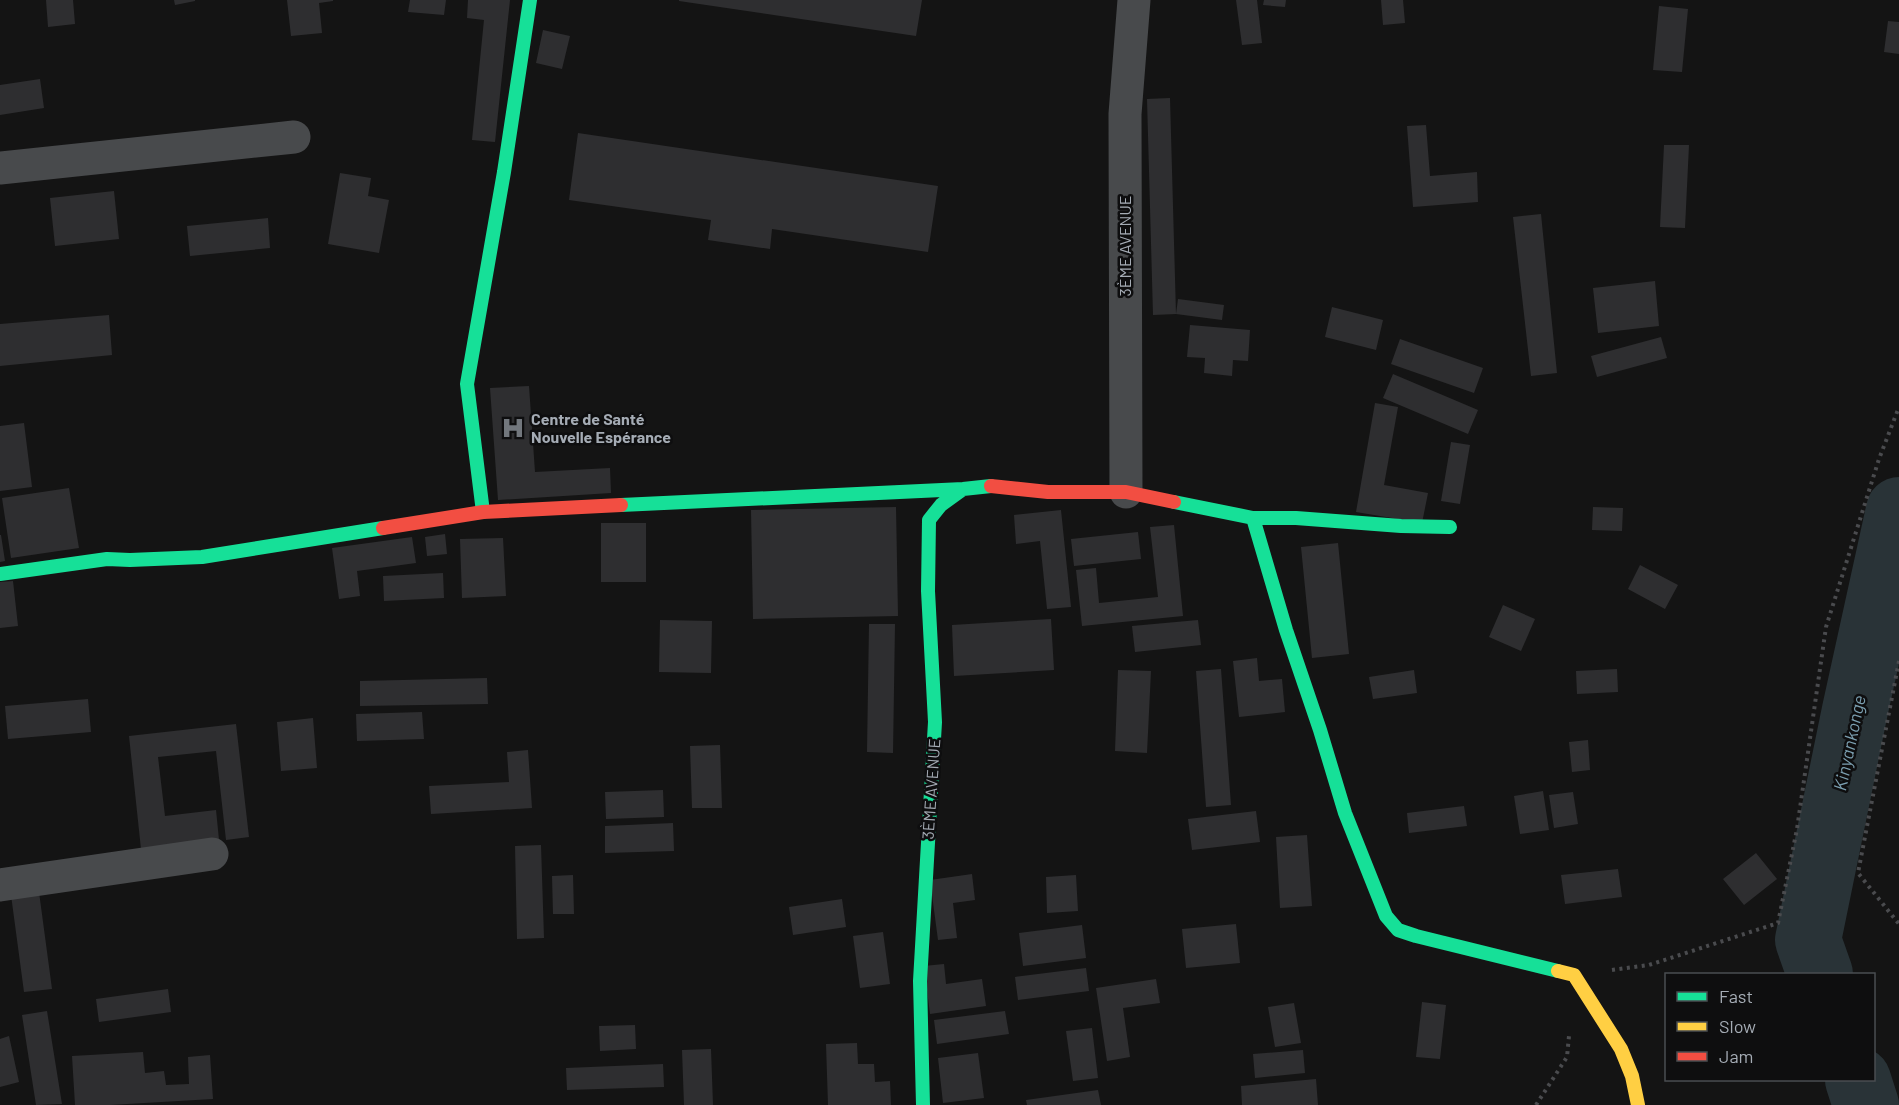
<svg xmlns="http://www.w3.org/2000/svg" width="1899" height="1105" font-family="Barlow,sans-serif">
  <rect width="100%" height="100%" fill="#141414"/>
  <g fill="none" stroke-linecap="round" stroke-linejoin="round">
    <!-- river -->
    <path stroke="#293337" stroke-width="66" d="M 1820,974 L 1808,940 L 1855,710 L 1899,510
      M 1858,1080 L 1866,1105"/>
  </g>
  <!-- building -->
  <path fill="#2e2e30" d="M 46,0 L 73,0 L 75,24 L 48,27 Z
    M 174,0 L 195,0 L 195,1 L 175,5 Z
    M 287,0 L 333,0 L 333,1 L 319,3 L 322,33 L 291,36 Z
    M 410,0 L 446,0 L 444,15 L 408,12 Z
    M 468,0 L 510,0 L 495,142 L 472,140 L 484,20 L 467,18 Z
    M 679,0 L 922,0 L 916,36 L 679,1 Z
    M 1236,0 L 1257,0 L 1262,43 L 1242,45 Z
    M 1264,0 L 1286,0 L 1285,7 L 1263,5 Z
    M 1381,0 L 1403,0 L 1405,23 L 1383,25 Z
    M 1659,6 L 1688,9 L 1682,72 L 1653,70 Z
    M 1888,21 L 1899,22 L 1899,54 L 1884,52 Z
    M 543,30 L 570,36 L 562,69 L 536,63 Z
    M 40,79 L 44,108 L 0,115 L 0,85 Z
    M 1170,98 L 1176,314 L 1178,299 L 1224,305 L 1222,320 L 1176,314 L 1153,315 L 1147,99 Z
    M 1426,125 L 1430,176 L 1477,172 L 1478,202 L 1413,207 L 1407,126 Z
    M 578,133 L 938,186 L 928,252 L 772,229 L 770,249 L 708,240 L 711,220 L 569,200 Z
    M 1664,145 L 1689,145 L 1685,228 L 1660,227 Z
    M 340,173 L 371,178 L 368,196 L 389,200 L 379,253 L 328,244 Z
    M 114,191 L 119,239 L 55,246 L 50,198 Z
    M 1541,214 L 1557,373 L 1531,376 L 1513,217 Z
    M 268,218 L 270,248 L 190,256 L 187,226 Z
    M 1655,281 L 1659,326 L 1598,333 L 1593,288 Z
    M 1332,307 L 1383,320 L 1376,350 L 1325,337 Z
    M 109,315 L 112,355 L 0,366 L 0,324 Z
    M 1190,325 L 1250,330 L 1248,361 L 1233,360 L 1232,376 L 1204,373 L 1205,358 L 1187,357 Z
    M 1661,337 L 1667,358 L 1597,377 L 1591,356 Z
    M 1400,339 L 1483,368 L 1474,393 L 1391,364 Z
    M 1393,374 L 1478,410 L 1468,434 L 1383,398 Z
    M 529,386 L 535,472 L 610,468 L 611,493 L 498,500 L 490,388 Z
    M 1375,403 L 1398,407 L 1384,485 L 1428,493 L 1422,523 L 1356,512 Z
    M 24,423 L 32,487 L 0,491 L 0,426 Z
    M 1451,442 L 1470,445 L 1460,504 L 1441,501 Z
    M 69,488 L 79,548 L 11,558 L 2,498 Z
    M 896,507 L 898,616 L 753,619 L 751,510 Z
    M 1593,507 L 1623,508 L 1622,531 L 1592,530 Z
    M 1061,510 L 1071,607 L 1047,609 L 1040,541 L 1016,544 L 1014,515 Z
    M 601,523 L 646,523 L 646,582 L 601,582 Z
    M 1174,525 L 1183,616 L 1082,626 L 1076,570 L 1096,568 L 1099,603 L 1158,597 L 1150,527 Z
    M 1138,532 L 1141,559 L 1074,566 L 1071,539 Z
    M 445,534 L 447,554 L 427,556 L 425,537 Z
    M 0,535 L 1,535 L 5,561 L 0,562 Z
    M 412,537 L 416,563 L 357,571 L 360,596 L 339,599 L 332,548 Z
    M 503,538 L 506,596 L 462,598 L 460,539 Z
    M 1338,543 L 1349,654 L 1312,658 L 1301,547 Z
    M 1640,565 L 1678,585 L 1665,609 L 1628,589 Z
    M 443,573 L 444,598 L 384,601 L 383,576 Z
    M 13,581 L 18,626 L 0,628 L 0,582 Z
    M 1503,605 L 1535,619 L 1521,651 L 1489,637 Z
    M 1051,619 L 1054,670 L 954,676 L 952,625 Z
    M 660,620 L 712,621 L 711,673 L 659,672 Z
    M 1198,620 L 1201,645 L 1135,652 L 1132,626 Z
    M 869,624 L 895,624 L 893,753 L 867,752 Z
    M 1257,658 L 1259,681 L 1282,679 L 1285,712 L 1239,717 L 1233,661 Z
    M 1221,669 L 1231,805 L 1206,807 L 1196,671 Z
    M 1617,669 L 1618,692 L 1577,694 L 1576,671 Z
    M 1118,670 L 1151,671 L 1147,753 L 1115,751 Z
    M 1414,670 L 1417,693 L 1373,699 L 1369,677 Z
    M 487,678 L 488,704 L 360,706 L 360,681 Z
    M 88,699 L 91,732 L 8,739 L 5,706 Z
    M 422,712 L 424,739 L 357,741 L 356,714 Z
    M 313,718 L 317,768 L 281,771 L 277,722 Z
    M 236,724 L 249,837 L 226,840 L 216,751 L 158,757 L 165,816 L 216,810 L 219,840 L 141,849 L 129,736 Z
    M 1588,740 L 1590,770 L 1572,772 L 1569,742 Z
    M 720,745 L 722,808 L 692,808 L 690,746 Z
    M 528,750 L 532,808 L 431,814 L 429,786 L 509,782 L 507,752 Z
    M 663,790 L 664,817 L 606,819 L 605,792 Z
    M 1543,791 L 1549,830 L 1520,834 L 1514,796 Z
    M 1573,792 L 1578,824 L 1554,828 L 1549,795 Z
    M 1464,806 L 1467,826 L 1409,833 L 1407,813 Z
    M 1256,811 L 1260,842 L 1192,850 L 1188,819 Z
    M 673,823 L 674,851 L 605,853 L 605,826 Z
    M 1307,835 L 1312,906 L 1280,908 L 1276,837 Z
    M 541,845 L 544,938 L 517,939 L 515,846 Z
    M 1756,853 L 1777,879 L 1744,905 L 1723,879 Z
    M 1618,869 L 1622,897 L 1565,904 L 1561,875 Z
    M 972,874 L 975,900 L 953,903 L 957,938 L 938,940 L 930,880 Z
    M 573,875 L 574,914 L 553,914 L 552,876 Z
    M 1076,875 L 1078,911 L 1047,913 L 1046,877 Z
    M 39,892 L 52,989 L 24,992 L 11,895 Z
    M 842,899 L 846,927 L 793,935 L 789,907 Z
    M 1236,924 L 1240,963 L 1186,968 L 1182,929 Z
    M 1082,925 L 1086,958 L 1023,966 L 1019,933 Z
    M 883,932 L 890,984 L 860,988 L 853,936 Z
    M 944,964 L 946,984 L 982,979 L 986,1006 L 930,1014 L 924,966 Z
    M 1086,968 L 1089,991 L 1018,1000 L 1015,977 Z
    M 1156,979 L 1160,1003 L 1123,1008 L 1130,1057 L 1107,1061 L 1096,988 Z
    M 168,989 L 171,1012 L 99,1022 L 96,999 Z
    M 1422,1002 L 1446,1005 L 1440,1059 L 1416,1057 Z
    M 1294,1003 L 1301,1043 L 1275,1047 L 1268,1007 Z
    M 47,1011 L 62,1104 L 36,1105 L 22,1015 Z
    M 1005,1011 L 1009,1034 L 937,1044 L 934,1020 Z
    M 635,1025 L 636,1049 L 600,1051 L 599,1026 Z
    M 1092,1028 L 1098,1078 L 1073,1081 L 1066,1031 Z
    M 9,1036 L 19,1082 L 0,1087 L 0,1039 Z
    M 857,1043 L 858,1064 L 874,1064 L 875,1082 L 890,1081 L 891,1105 L 828,1105 L 826,1044 Z
    M 711,1049 L 713,1105 L 684,1105 L 682,1050 Z
    M 1303,1050 L 1305,1073 L 1255,1078 L 1253,1054 Z
    M 143,1052 L 145,1073 L 164,1071 L 166,1085 L 189,1084 L 188,1057 L 210,1055 L 213,1099 L 110,1105 L 75,1105 L 72,1056 Z
    M 978,1053 L 984,1098 L 943,1103 L 938,1058 Z
    M 663,1064 L 664,1087 L 567,1090 L 566,1068 Z
    M 1316,1079 L 1318,1105 L 1242,1105 L 1241,1086 Z
    M 1098,1090 L 1101,1105 L 1027,1105 L 1026,1100 Z"/>
  <g fill="none" stroke-linecap="round" stroke-linejoin="round">
    <!-- path -->
    <path stroke="#4a4b4e" stroke-width="4" stroke-dasharray="3 4.5" stroke-linecap="butt" d="M 1899,661 L 1858,873 L 1899,924
      M 1612,970 L 1649,965 L 1778,923 L 1797,829 L 1826,627 L 1879,459 L 1899,407
      M 1536,1105 L 1567,1057 L 1569,1036"/>
    <!-- street -->
    <path stroke="#484a4c" stroke-width="33" d="M 0,168 L 294,137
      M 1126,492 L 1125,114 L 1134,0
      M 0,885 L 212,854"/>
    <!-- fast -->
    <path stroke="#16e098" stroke-width="14" d="M 1174,502 L 1253,518 L 1296,518 L 1401,526 L 1450,527
      M 621,505 L 963,489 L 991,486
      M 483,512 L 467,384 L 504,172 L 530,0
      M 1253,518 L 1286,630 L 1320,730 L 1345,813 L 1386,916 L 1398,930 L 1416,936 L 1558,971
      M 0,574 L 107,559 L 130,560 L 202,557 L 383,528
      M 923,1105 L 920,981 L 935,722 L 928,591 L 929,520 L 941,505 L 963,489"/>
    <!-- slow -->
    <path stroke="#ffcf43" stroke-width="14" d="M 1558,971 L 1574,975 L 1621,1049 L 1632,1076 L 1638,1105"/>
    <!-- jam -->
    <path stroke="#f24e42" stroke-width="14" d="M 991,486 L 1048,492 L 1126,492 L 1174,502
      M 383,528 L 483,512 L 621,505"/>
  </g>
  <!-- icons -->
  <defs>
    <g id="hospital-bare" transform="scale(1.8)"><path d="M-5-5h3v3.5h4V-5h3V5h-3V1.5h-4V5h-3Z" fill="#72777d" stroke="#0e0e0f" stroke-width="2.5" paint-order="stroke"/></g>
  </defs>
  <g fill-rule="evenodd">
    <use href="#hospital-bare" x="513" y="428"/>
  </g>
  <g text-anchor="middle" stroke-width="5" stroke-linejoin="round" paint-order="stroke">
    <!-- street labels -->
    <g font-size="16" fill="#a5acb5" stroke="#0e0e0f">
      <text transform="translate(1125 246) rotate(-90)" y="6">3ÈME AVENUE</text>
      <text transform="translate(931 789) rotate(-86)" y="6">3ÈME AVENUE</text>
    </g>
    <!-- poi labels -->
    <g font-size="16" font-weight="bold" fill="#a5acb5" stroke="#0e0e0f" text-anchor="start">
      <text x="531" y="425">Centre de Santé<tspan x="531" dy="18">Nouvelle Espérance</tspan></text>
    </g>
    <!-- water labels -->
    <g font-size="18" font-style="italic" fill="#7b9fb0" stroke="#0e0e0f">
      <text transform="translate(1850 743) rotate(-78)" y="6">Kinyankonge</text>
    </g>
  </g>
  <!-- legend -->
  <rect x="1665" y="973" width="210" height="108" fill="#0e0e0f" stroke="#4a4d51" stroke-width="1.5"/>
  <rect x="1677" y="992" width="30" height="9" fill="#16e098" stroke="#4a4d51" stroke-width="1.5"/>
  <text x="1719" y="1003" font-size="18" fill="#a5acb5">Fast</text>
  <rect x="1677" y="1022" width="30" height="9" fill="#ffcf43" stroke="#4a4d51" stroke-width="1.5"/>
  <text x="1719" y="1033" font-size="18" fill="#a5acb5">Slow</text>
  <rect x="1677" y="1052" width="30" height="9" fill="#f24e42" stroke="#4a4d51" stroke-width="1.5"/>
  <text x="1719" y="1063" font-size="18" fill="#a5acb5">Jam</text>
</svg>
